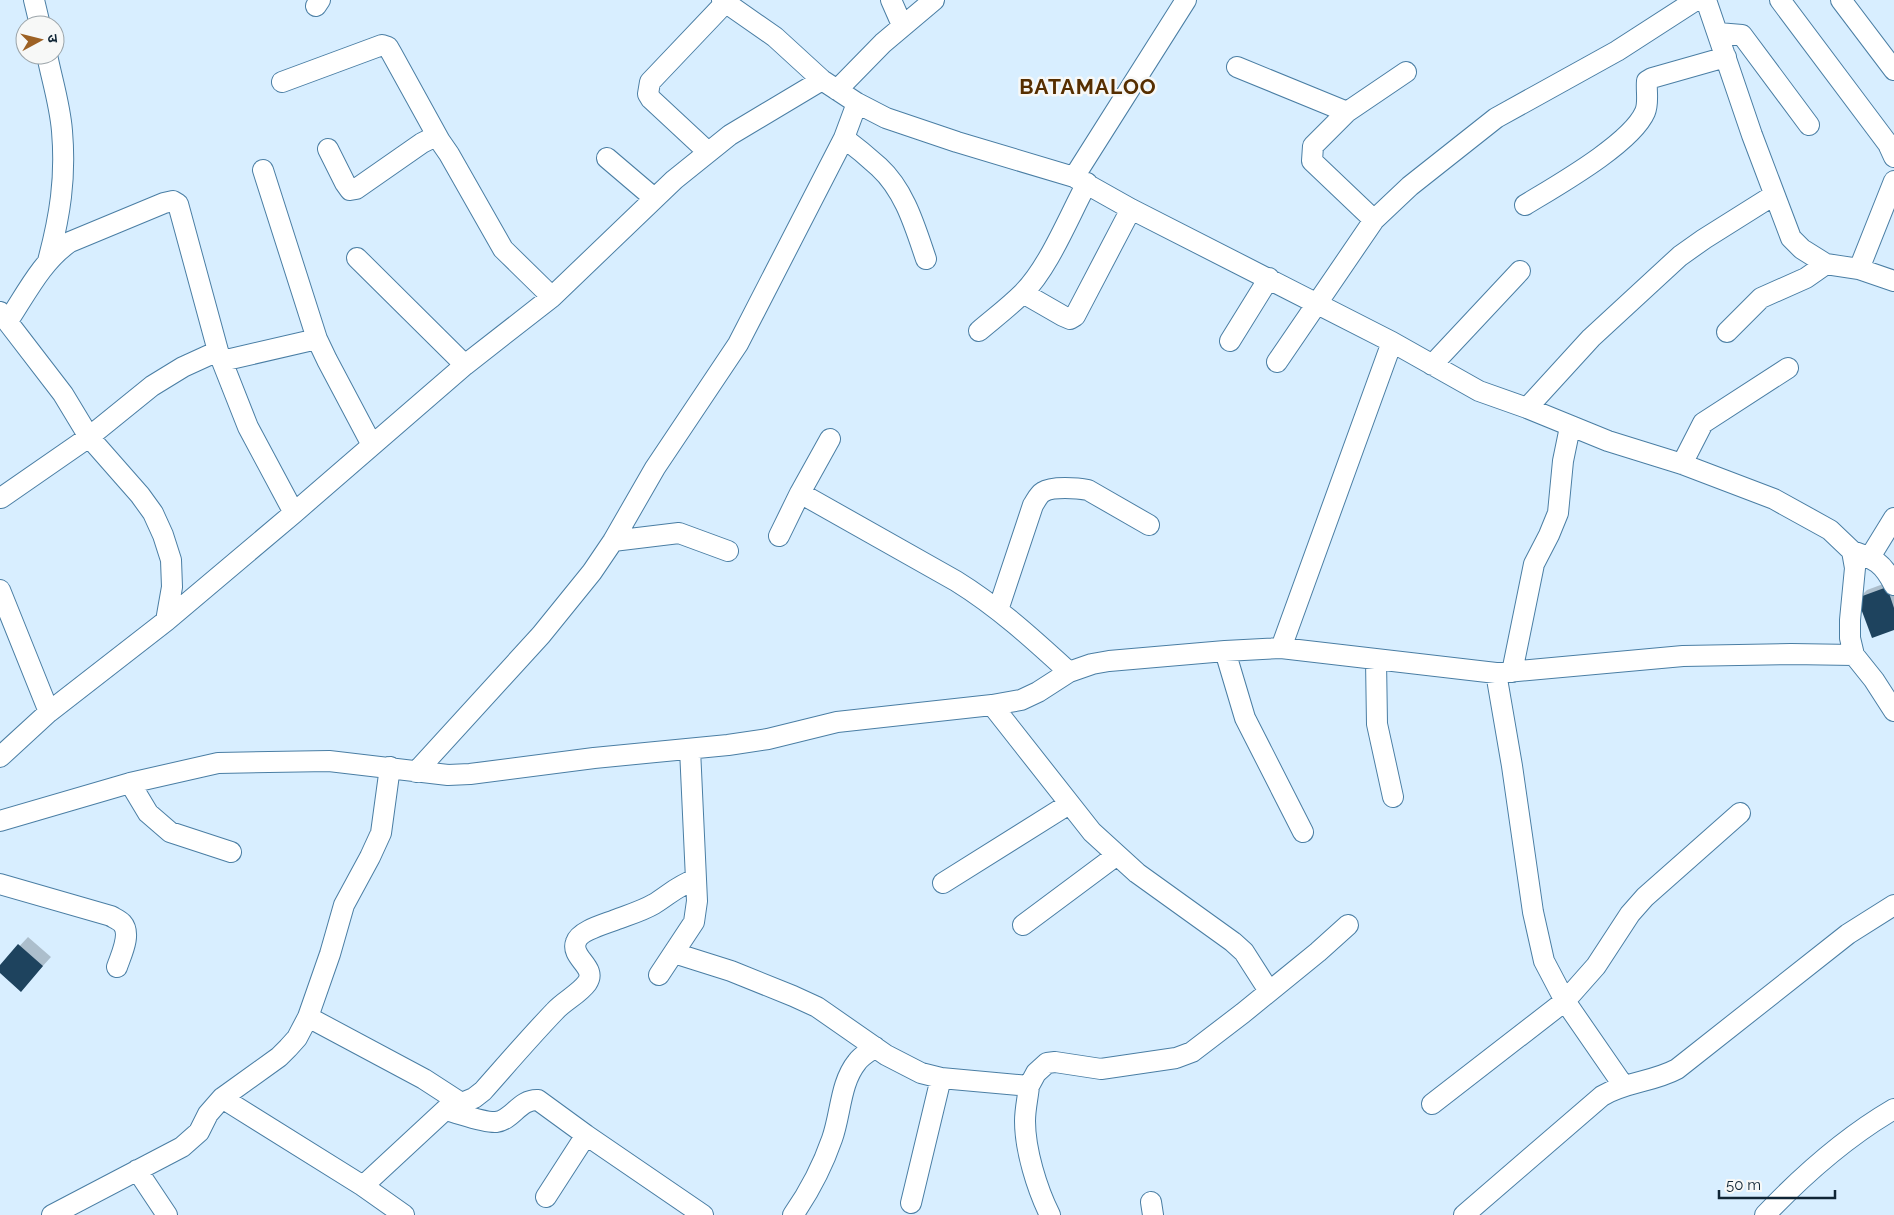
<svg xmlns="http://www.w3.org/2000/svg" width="1894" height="1215" font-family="Raleway,'Noto Sans Devanagari',sans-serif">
  <rect width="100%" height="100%" fill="#d8eeff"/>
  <!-- shadow -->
  <path fill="#0003" d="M 1894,580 L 1894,629 L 1859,598 L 1867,590 Z
    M 28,937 L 51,957 L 21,990 L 0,971 L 0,967 Z"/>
  <!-- building -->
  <path fill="#1e435e" d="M 1887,587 L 1894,608 L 1894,630 L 1872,638 L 1857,598 Z
    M 18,944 L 43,966 L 21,992 L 0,973 L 0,965 Z"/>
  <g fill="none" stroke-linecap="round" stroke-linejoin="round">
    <!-- minor casing -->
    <g stroke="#4a7ea4" stroke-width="22">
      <path id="minor" d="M 34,0 L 40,25
        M 722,0 L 775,37 L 822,80 L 857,103 L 886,118 L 957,142 L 1074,177 L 1131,209 L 1392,342 L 1479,391 L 1527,408 L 1608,441 L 1682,464 L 1774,499 L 1830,530 L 1852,551 L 1855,568 L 1850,620 L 1850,638 L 1854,655 L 1874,680 L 1894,711
        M 891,0 L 902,25
        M 1706,0 L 1752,135 L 1791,238 L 1802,249 L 1826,264 L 1859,269 L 1894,281
        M 1780,0 L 1888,144 L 1894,157
        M 1841,0 L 1894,70
        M 316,6 L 320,0
        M 1718,33 L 1742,35 L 1809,125
        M 47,55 C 52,80 60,105 62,131 C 66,178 60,216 48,261
        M 1237,67 L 1347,112
        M 282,82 L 382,45 L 388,47 L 392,54 L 440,141
        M 837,90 L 883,43 L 934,0
        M 844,138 C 856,147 868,157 879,167 C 905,191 915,227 926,259
        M 328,149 L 345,183 L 350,190 L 356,189 L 422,143 L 432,138 L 440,141 L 449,154 L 503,249 L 552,297
        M 708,152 L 651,99 L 648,94 L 650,82 L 726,2
        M 607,158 L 654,198
        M 263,170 L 317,339 L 327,360 L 372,445
        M 1074,177 L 1186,0
        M 1525,205 C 1556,186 1631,144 1645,112 C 1649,103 1646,91 1647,81 L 1652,78 L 1726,57
        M 1374,220 L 1312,161 L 1313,146 L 1347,112 L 1406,72
        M 357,258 L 465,365
        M 1859,269 L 1894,181
        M 1023,293 L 1063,316 L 1070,319 L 1075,316 L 1131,209
        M 0,312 L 63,394 L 89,437 L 140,495 L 153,513 L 163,535 L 171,560 L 172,587 L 166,621
        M 8,321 C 26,294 42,261 70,242 L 164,203 L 173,201 L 178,204 L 218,351 L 248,427 L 294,513
        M 979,331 C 993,319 1009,307 1023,293 C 1049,267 1069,216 1087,183
        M 1727,332 L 1761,298 L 1806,278 L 1826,264
        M 1230,341 L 1269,278
        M 222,361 L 317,339
        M 1277,362 L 1374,220 L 1410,186 L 1496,118 L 1617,51 L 1696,0
        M 1432,365 L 1520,271
        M 1527,408 L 1591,338 L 1680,256 L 1704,239 L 1774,195
        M 1682,464 L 1703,423 L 1788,368
        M 800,493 L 956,581 C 998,607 1033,639 1069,672
        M 1,498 L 89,437 L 152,386 L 183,367 L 218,351
        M 779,536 L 800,493 L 830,439
        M 613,541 L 679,533 L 728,551
        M 1852,551 C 1875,559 1883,563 1894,585
        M 1870,557 L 1894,518
        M 0,590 L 49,712
        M 998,610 L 1033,505 C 1036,501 1038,495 1043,492 C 1052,486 1078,488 1088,490 L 1149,525
        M 1281,648 L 1392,342
        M 1225,651 L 1245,718 L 1303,832
        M 1376,660 L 1377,724 L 1393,797
        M 1512,672 L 1534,564 L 1549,535 L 1558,513 L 1563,461 L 1570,427
        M 1496,673 L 1512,766 L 1533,912 L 1544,961 L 1565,1001 L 1623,1085
        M 992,705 L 1092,832 L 1137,873 L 1233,942 L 1244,952 L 1269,991
        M 0,757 L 49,712 L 166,621 L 294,513 L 465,365 L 552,297 L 674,180 L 730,135 L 822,80
        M 416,772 L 541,635 L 592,572 L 613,541 L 655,468 L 738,344 L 844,138 L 857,103
        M 130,783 L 148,813 L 170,832 L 231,852
        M 0,821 L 130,783 L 218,763 L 329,761 L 448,775 L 470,774 L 594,758 L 728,745 L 768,739 L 837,722 L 992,705 L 1021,700 L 1038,692 L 1069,672 L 1092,664 L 1109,661 L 1225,651 L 1281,648 L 1496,673 L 1683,656 L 1791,654 L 1854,655
        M 943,883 L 1069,804
        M 0,884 L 111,916 C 114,918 119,920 122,923 C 132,934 121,955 117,967
        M 1023,925 L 1117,855
        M 674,953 L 731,971 L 793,996 L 817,1007 L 886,1055 L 921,1073 L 941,1078 L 1029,1086 L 1036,1073 L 1047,1063 L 1055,1062 L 1101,1069 L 1176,1058 L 1192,1052 L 1243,1013 L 1318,952 L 1348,925
        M 659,975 L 694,922 L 697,901 L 690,749
        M 308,1017 L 424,1079 L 461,1103
        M 1029,1086 C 1028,1097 1025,1109 1025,1121 C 1025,1150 1037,1189 1050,1215
        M 222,1098 L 363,1186 L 404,1215
        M 1432,1104 L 1565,1001 L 1596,966 L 1630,914 L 1645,897 L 1740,813
        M 445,1110 C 459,1113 483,1123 496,1122 C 513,1120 519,1099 538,1100 L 586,1135 L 703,1215
        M 137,1170 L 167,1215
        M 363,1186 L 445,1110 L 474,1098 L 483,1091 C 507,1064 530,1037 555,1011 C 564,1001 579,994 587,983 C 598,967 570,958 576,942 C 579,931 605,924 615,920 C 628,915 642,911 654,904 C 670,894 677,886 696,879
        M 546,1197 L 586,1135
        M 1151,1202 L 1153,1215
        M 911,1203 L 941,1078
        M 52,1215 L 182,1147 L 199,1132 L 208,1114 L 222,1098 L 279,1057 L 288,1048 L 297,1038 L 308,1017 L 330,954 L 344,905 L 370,857 L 381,833 L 390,767
        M 793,1215 C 809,1192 823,1165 832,1139 C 841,1114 840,1083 857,1062 C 861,1056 869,1052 875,1047
        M 1464,1215 L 1602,1096 C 1625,1082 1653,1082 1677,1069 L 1848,934 L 1894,905
        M 1765,1215 C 1804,1174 1846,1137 1894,1109"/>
    </g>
    <!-- minor -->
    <use href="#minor" stroke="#fff" stroke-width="20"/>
  </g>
  <g text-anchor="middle" stroke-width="5" stroke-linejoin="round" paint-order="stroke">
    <!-- district labels -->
    <g font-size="21" font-weight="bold" letter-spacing="1" fill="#562e00" stroke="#f7f8f7">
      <text x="1088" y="94">BATAMALOO</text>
    </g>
  </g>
  <!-- north arrow -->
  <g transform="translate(40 40) rotate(83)"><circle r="24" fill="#f7f8f7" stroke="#9ba4a9"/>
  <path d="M0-4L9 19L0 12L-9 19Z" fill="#9d6124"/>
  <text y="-8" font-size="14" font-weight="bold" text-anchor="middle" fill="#102535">उ</text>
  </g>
  <!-- scale -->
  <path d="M1719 1190v8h116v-8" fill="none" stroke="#102535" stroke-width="2.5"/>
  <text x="1726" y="1190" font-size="15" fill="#102535" stroke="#f7f8f7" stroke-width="4" paint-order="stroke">50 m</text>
</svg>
